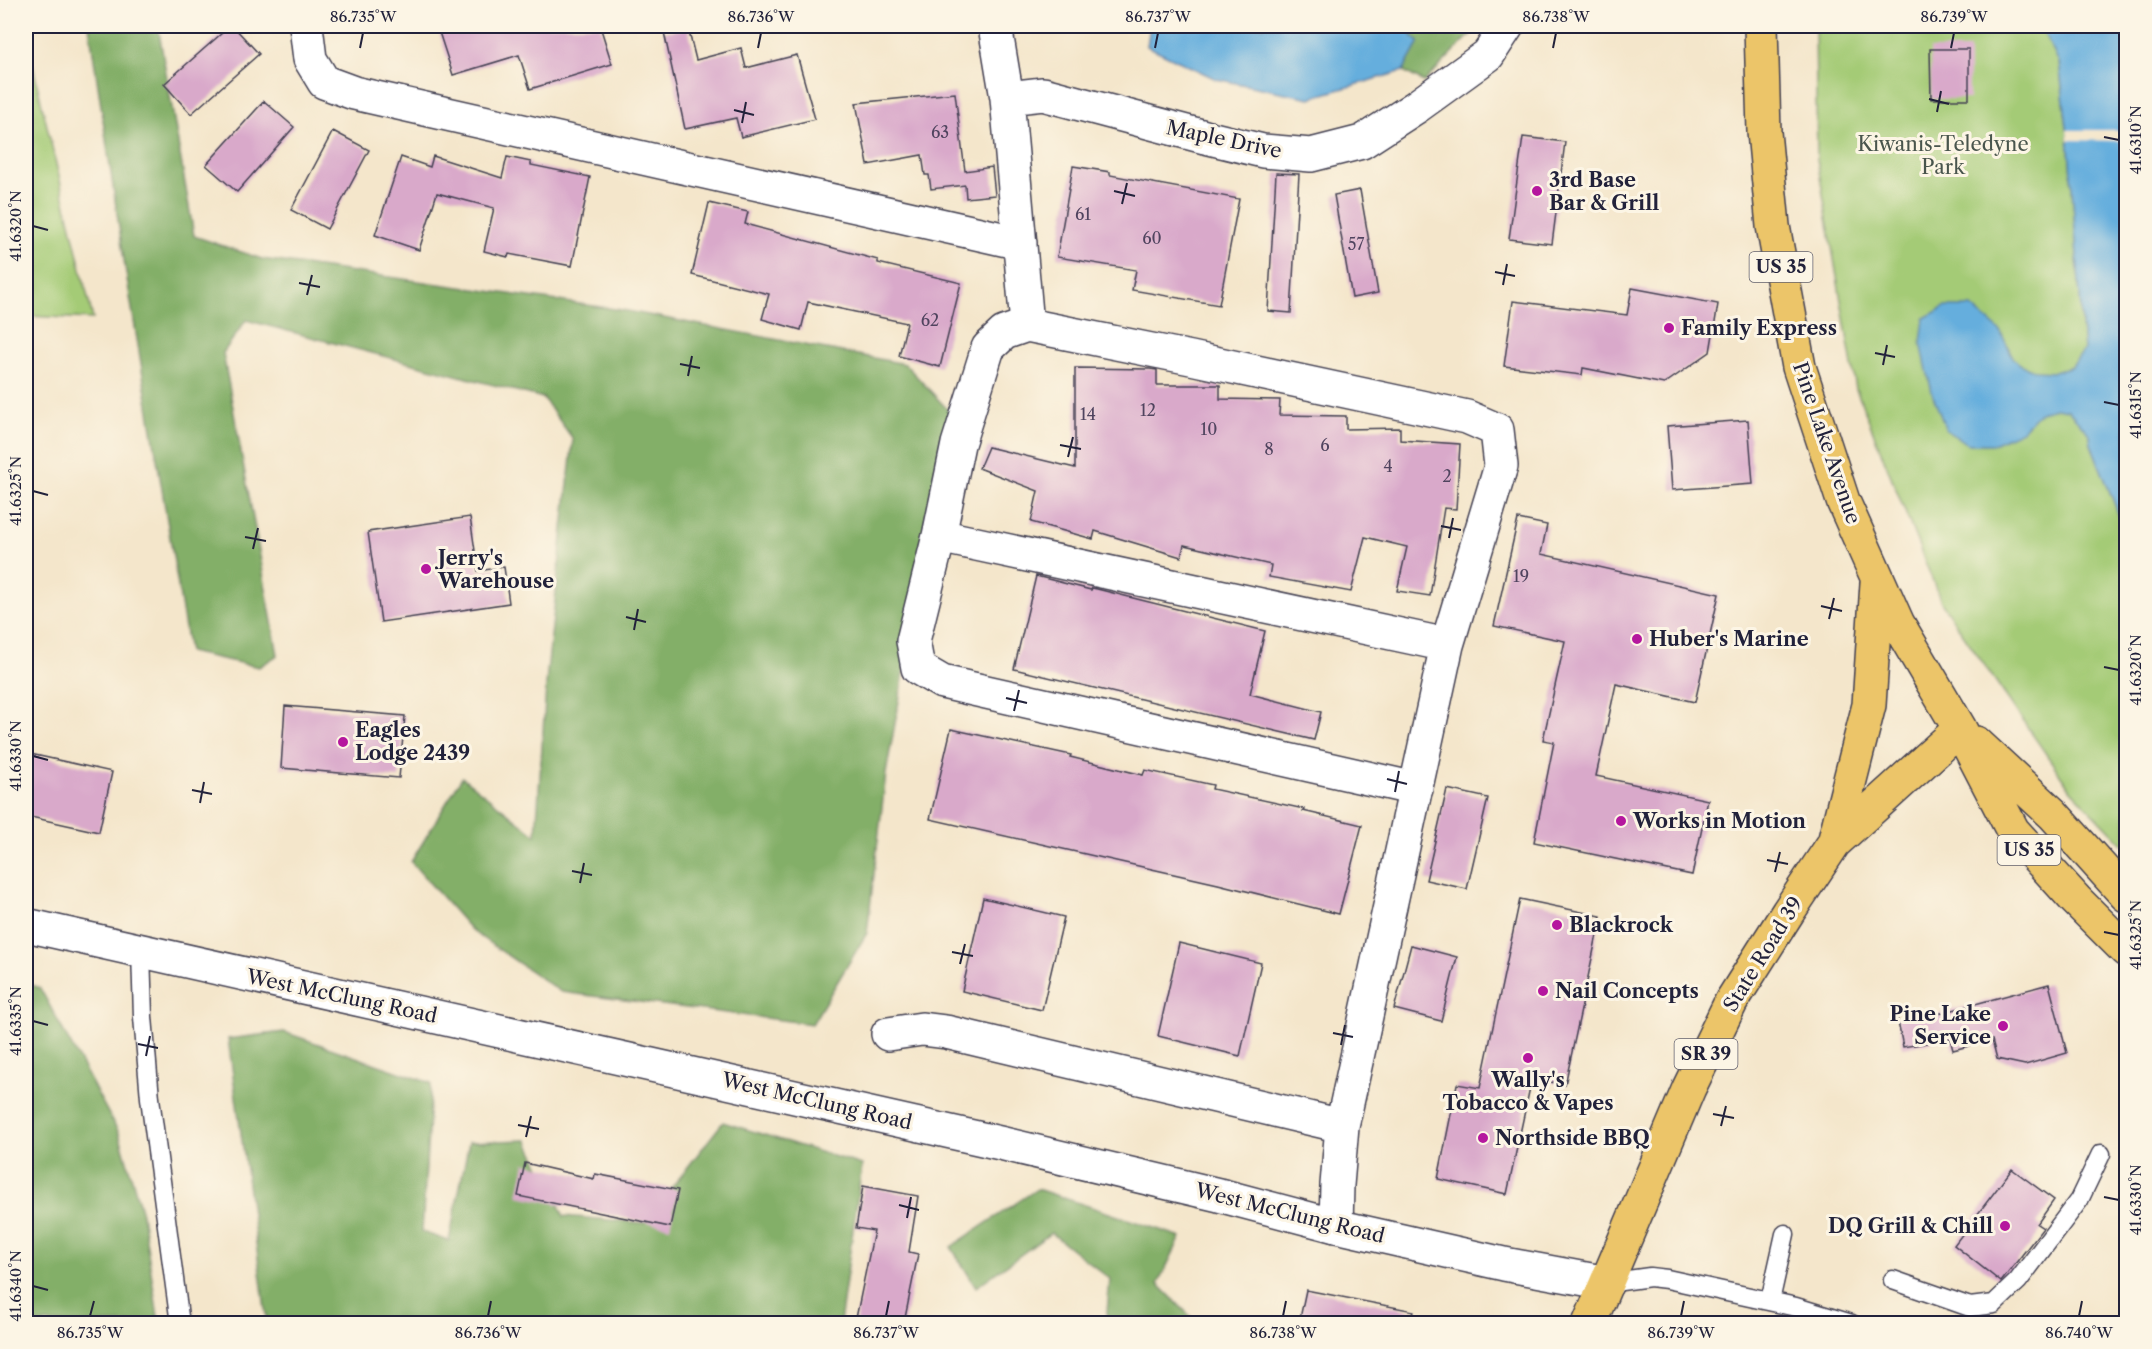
<svg xmlns="http://www.w3.org/2000/svg" width="2152" height="1349" font-family="'Libre Caslon Text',serif">
  <rect width="100%" height="100%" fill="#fcf5e5"/>
  <filter id="ink" filterUnits="userSpaceOnUse"><feTurbulence type="fractalNoise" baseFrequency=".0167" numOctaves="2"/><feDisplacementMap in="SourceGraphic" scale="12" xChannelSelector="R" yChannelSelector="G"/><feConvolveMatrix kernelMatrix="1 2 1 2 8 2 1 2 1" color-interpolation-filters="sRGB"/></filter>
  <filter id="wash" filterUnits="userSpaceOnUse"><feTurbulence type="fractalNoise" baseFrequency=".008" numOctaves="4" result="noise"/><feDisplacementMap in="SourceGraphic" scale="24" xChannelSelector="R" yChannelSelector="G"/><feGaussianBlur stdDeviation="1.35" result="paint"/><feColorMatrix in="noise" values="0 0 0 0 0 0 0 0 0 0 0 0 0 0 0 0 0 1.4 0 .05"/><feComposite in="paint" operator="in"/></filter>
  <g filter="url(#wash)">
    <rect width="100%" height="100%" fill="#f4e6cb"/>
    <!-- green -->
    <path fill="#a4cb76" stroke="#637658" stroke-width="1.5" d="M 1815,26 L 2040,26 L 2059,62 L 2068,135 L 2084,350 L 2084,387 L 2091,444 L 2126,533 L 2126,847 L 2071,790 L 1942,604 L 1856,389 L 1817,159 Z
      M 26,38 L 93,319 L 26,316 Z"/>
    <!-- forest -->
    <path fill="#83af67" stroke="#526851" stroke-width="1.5" d="M 89,26 L 158,26 L 194,236 L 262,259 L 622,310 L 905,364 L 951,413 L 886,773 L 867,933 L 812,1024 L 561,992 L 472,931 L 411,862 L 462,777 L 536,835 L 547,672 L 573,439 L 543,398 L 246,320 L 223,353 L 278,655 L 259,667 L 189,652 L 125,267 Z
      M 1401,26 L 1479,26 L 1424,82 L 1403,71 L 1419,42 Z
      M 26,983 L 40,988 L 119,1133 L 142,1214 L 159,1323 L 26,1323 Z
      M 284,1032 L 431,1083 L 422,1232 L 449,1241 L 469,1142 L 527,1140 L 564,1216 L 644,1223 L 723,1122 L 862,1165 L 840,1323 L 267,1323 L 228,1039 Z
      M 1037,1189 L 1181,1237 L 1158,1284 L 1197,1323 L 1106,1323 L 1110,1279 L 1051,1233 L 976,1287 L 951,1247 Z"/>
    <!-- water -->
    <path fill="#65aedd" stroke="#44688c" stroke-width="1.5" d="M 1150,26 L 1401,26 L 1419,42 L 1403,71 L 1310,98 L 1216,79 L 1147,46 Z
      M 2040,26 L 2126,26 L 2126,533 L 2091,444 L 2090,435 L 2068,410 L 2056,408 L 2040,412 L 2022,431 L 1993,444 L 1968,444 L 1946,430 L 1932,393 L 1921,343 L 1924,318 L 1945,307 L 1972,307 L 2000,331 L 2014,359 L 2020,364 L 2036,371 L 2054,372 L 2072,366 L 2084,350 L 2068,135 L 2059,62 Z"/>
    <!-- pier -->
    <path fill="#f4e6cb" d="M 2067,130 L 2126,130 L 2126,141 L 2068,140 Z"/>
    <g id="blocks">
      <!-- building -->
      <path fill="#d9a9ca" d="M 230,26 L 233,26 L 259,54 L 191,114 L 164,84 Z
        M 437,26 L 600,26 L 612,64 L 530,89 L 519,55 L 453,75 Z
        M 688,28 L 696,60 L 741,48 L 746,68 L 797,55 L 815,119 L 741,137 L 736,118 L 685,129 L 664,32 Z
        M 1930,49 L 1969,49 L 1969,99 L 1931,99 Z
        M 955,93 L 965,171 L 992,167 L 995,195 L 966,198 L 965,185 L 931,189 L 929,175 L 925,175 L 922,155 L 868,165 L 856,103 Z
        M 264,101 L 294,127 L 237,192 L 206,165 Z
        M 333,131 L 369,150 L 327,229 L 291,210 Z
        M 1523,137 L 1565,142 L 1552,244 L 1509,239 Z
        M 433,156 L 502,178 L 507,157 L 531,162 L 531,165 L 590,177 L 572,266 L 509,254 L 508,257 L 484,251 L 494,208 L 437,193 L 419,250 L 375,235 L 401,157 L 430,167 Z
        M 1073,166 L 1110,172 L 1110,175 L 1239,199 L 1219,305 L 1132,290 L 1136,270 L 1057,257 Z
        M 1276,173 L 1299,174 L 1291,313 L 1268,311 Z
        M 1360,190 L 1378,293 L 1352,298 L 1334,195 Z
        M 709,203 L 748,212 L 745,224 L 878,260 L 878,263 L 961,283 L 940,367 L 899,356 L 907,323 L 808,302 L 801,330 L 762,319 L 769,294 L 692,275 Z
        M 1632,288 L 1718,304 L 1710,352 L 1664,384 L 1583,368 L 1582,375 L 1504,366 L 1513,301 L 1627,315 Z
        M 1075,368 L 1150,369 L 1157,370 L 1157,385 L 1220,385 L 1220,399 L 1280,400 L 1279,415 L 1346,416 L 1346,429 L 1400,428 L 1400,440 L 1460,444 L 1456,509 L 1444,508 L 1430,596 L 1397,591 L 1407,547 L 1365,537 L 1351,592 L 1269,577 L 1271,565 L 1184,545 L 1181,557 L 1095,531 L 1093,539 L 1031,522 L 1038,491 L 979,468 L 988,447 L 1075,468 Z
        M 1748,420 L 1753,484 L 1672,490 L 1667,426 Z
        M 470,517 L 478,571 L 504,567 L 509,603 L 381,622 L 368,532 Z
        M 1518,519 L 1547,525 L 1541,554 L 1719,594 L 1695,702 L 1616,684 L 1596,776 L 1708,800 L 1692,875 L 1534,842 L 1554,742 L 1543,740 L 1565,641 L 1494,626 Z
        M 1036,576 L 1091,590 L 1092,588 L 1097,589 L 1265,631 L 1250,694 L 1321,712 L 1314,740 L 1014,669 Z
        M 285,706 L 405,716 L 399,778 L 281,768 Z
        M 951,729 L 1071,755 L 1070,757 L 1143,775 L 1145,770 L 1213,785 L 1212,789 L 1304,809 L 1303,811 L 1362,825 L 1339,914 L 1218,884 L 930,819 Z
        M 26,753 L 112,772 L 99,832 L 26,816 Z
        M 1447,789 L 1488,798 L 1467,889 L 1426,880 Z
        M 983,898 L 1064,917 L 1042,1010 L 962,991 Z
        M 1520,899 L 1601,916 L 1565,1085 L 1532,1078 L 1507,1194 L 1438,1179 L 1457,1084 L 1480,1088 Z
        M 1179,943 L 1261,963 L 1240,1056 L 1158,1036 Z
        M 1411,945 L 1457,957 L 1441,1021 L 1394,1009 Z
        M 2049,984 L 2067,1053 L 2025,1065 L 1997,1059 L 1992,1040 L 1953,1050 L 1950,1039 L 1903,1047 L 1897,1017 L 1922,1012 L 1923,1018 Z
        M 525,1163 L 594,1179 L 595,1174 L 678,1190 L 670,1227 L 518,1196 Z
        M 2012,1169 L 2054,1200 L 2037,1224 L 2043,1228 L 2001,1282 L 1954,1245 Z
        M 863,1186 L 918,1196 L 909,1252 L 918,1254 L 904,1323 L 855,1323 L 874,1231 L 856,1228 Z
        M 1306,1290 L 1414,1311 L 1412,1323 L 1299,1323 Z"/>
    </g>
  </g>
  <g filter="url(#ink)">
    <use href="#blocks" fill-opacity="0" stroke="#423f51" stroke-width="1.5"/>
    <g fill="none" stroke-linecap="round" stroke-linejoin="round">
      <!-- service casing -->
      <g stroke="#423f51" stroke-width="21">
        <path id="service" d="M 141,951 L 143,1017 L 150,1098 L 180,1324
          M 1893,1280 L 1970,1307 L 1994,1304 L 2018,1281 L 2079,1200 L 2101,1154
          M 1607,1283 L 1650,1277 L 1667,1279 L 1796,1307 L 1852,1324
          M 1770,1301 L 1785,1234"/>
      </g>
      <!-- minor casing -->
      <g stroke="#423f51" stroke-width="36">
        <path id="minor" d="M 306,26 L 310,59 L 324,82 L 354,93 L 1020,243
          M 995,26 L 1007,98 L 1027,325
          M 1007,98 L 1043,94 L 1205,137 L 1263,151 L 1311,155 L 1362,142 L 1416,107 L 1488,55 L 1507,26
          M 939,536 L 1447,645
          M 888,1034 L 922,1029 L 946,1032 L 1342,1126
          M 1336,1226 L 1337,1185 L 1342,1126 L 1447,645 L 1501,466 L 1497,430 L 1467,417 L 1191,358 L 1027,325 L 1004,333 L 988,348 L 958,444 L 939,536 L 913,641 L 918,668 L 942,682 L 1416,789"/>
      </g>
      <!-- tertiary casing -->
      <g stroke="#423f51" stroke-width="36">
        <path id="tertiary" d="M 26,925 L 1000,1143 L 1219,1195 L 1336,1226 L 1504,1264 L 1607,1283"/>
      </g>
      <!-- primary casing -->
      <g stroke="#423f51" stroke-width="36">
        <path id="primary" d="M 1761,26 L 1764,132 L 1773,226 L 1799,367 L 1843,501 L 1898,624 L 1960,729 L 2013,831 L 2076,900 L 2126,950
          M 1976,743 L 2053,814 L 2126,895
          M 1834,843 L 1869,705 L 1877,583
          M 1589,1324 L 1689,1088 L 1731,1002 L 1788,912 L 1834,843 L 1960,729"/>
      </g>
      <!-- service -->
      <use href="#service" stroke="#fff" stroke-width="18"/>
      <!-- minor -->
      <use href="#minor" stroke="#fff" stroke-width="33"/>
      <!-- tertiary -->
      <use href="#tertiary" stroke="#fff" stroke-width="33"/>
      <!-- primary -->
      <use href="#primary" stroke="#ecc569" stroke-width="33"/>
    </g>
  </g>
  <!-- ticks -->
  <path fill="none" stroke="#22223b" stroke-width="2" d="M 360,48 L 363,33M 758,48 L 761,33M 1155,48 L 1158,33M 1553,48 L 1556,33M 1951,48 L 1954,33M 1929,99 L 1949,104M 734,110 L 754,115M 1937,112 L 1941,91M 742,123 L 746,102M 2104,137 L 2119,140M 1114,191 L 1135,196M 1122,204 L 1127,183M 33,226 L 48,230M 1495,272 L 1515,276M 299,283 L 320,287M 1503,285 L 1507,264M 307,295 L 312,275M 1875,353 L 1895,357M 680,364 L 700,368M 1883,365 L 1887,345M 688,376 L 692,356M 2104,402 L 2119,405M 1060,445 L 1081,449M 1068,457 L 1073,437M 33,491 L 48,495M 1441,526 L 1461,530M 245,537 L 266,541M 1449,538 L 1453,518M 253,549 L 258,528M 1821,606 L 1842,611M 626,617 L 646,622M 1829,619 L 1834,598M 634,630 L 638,609M 2104,667 L 2119,670M 1006,698 L 1027,703M 1014,711 L 1019,690M 33,756 L 48,760M 1387,779 L 1407,784M 192,790 L 212,794M 1395,792 L 1399,771M 200,803 L 204,782M 1767,860 L 1788,864M 572,871 L 592,875M 1775,872 L 1780,852M 580,883 L 584,863M 2104,932 L 2119,935M 952,952 L 973,956M 960,964 L 965,944M 33,1021 L 48,1025M 1333,1033 L 1353,1037M 138,1044 L 158,1048M 1341,1045 L 1345,1025M 146,1056 L 150,1036M 1713,1114 L 1734,1118M 518,1125 L 539,1129M 1721,1126 L 1726,1106M 526,1137 L 531,1116M 2104,1197 L 2119,1200M 899,1205 L 919,1210M 907,1218 L 911,1197M 33,1286 L 48,1290M 90,1316 L 94,1301M 488,1316 L 491,1301M 886,1316 L 889,1301M 1283,1316 L 1286,1301M 1681,1316 L 1684,1301M 2079,1316 L 2082,1301"/>
  <!-- markers -->
  <g fill="#b5179e" stroke="#fcf5e5" stroke-width="2">
    <circle cx="1537" cy="191" r="6"/>
    <circle cx="1669" cy="328" r="6"/>
    <circle cx="426" cy="569" r="6"/>
    <circle cx="1637" cy="639" r="6"/>
    <circle cx="343" cy="742" r="6"/>
    <circle cx="1621" cy="821" r="6"/>
    <circle cx="1557" cy="925" r="6"/>
    <circle cx="1543" cy="991" r="6"/>
    <circle cx="2003" cy="1026" r="6"/>
    <circle cx="1528" cy="1058" r="6"/>
    <circle cx="1483" cy="1138" r="6"/>
    <circle cx="2005" cy="1226" r="6"/>
  </g>
  <g text-anchor="middle" stroke-width="6" stroke-linejoin="round" paint-order="stroke">
    <!-- number labels -->
    <g font-size="16" fill="#50445f">
      <text x="940" y="138">63</text>
      <text x="1083" y="220">61</text>
      <text x="1152" y="244">60</text>
      <text x="1356" y="250">57</text>
      <text x="930" y="326">62</text>
      <text x="1148" y="416">12</text>
      <text x="1088" y="420">14</text>
      <text x="1209" y="435">10</text>
      <text x="1325" y="451">6</text>
      <text x="1269" y="455">8</text>
      <text x="1388" y="472">4</text>
      <text x="1447" y="482">2</text>
      <text x="1521" y="582">19</text>
    </g>
    <!-- shield labels -->
    <g fill="#fcf5e5" stroke="#63616e" stroke-width="1.5">
      <rect x="1749.5" y="252" width="63" height="30" rx="4.5"/>
      <rect x="1997.5" y="835" width="63" height="30" rx="4.5"/>
      <rect x="1674.5" y="1039" width="63" height="30" rx="4.5"/>
    </g>
    <g font-size="18" font-weight="bold" fill="#22223b">
      <text x="1781" y="273">US 35</text>
      <text x="2029" y="856">US 35</text>
      <text x="1706" y="1060">SR 39</text>
    </g>
    <!-- street labels -->
    <g font-size="20" fill="#22223b" stroke="#fcf5e5">
      <text transform="translate(1224 139) rotate(12)" y="7">Maple Drive</text>
      <text transform="translate(1827 443) rotate(71)" y="7">Pine Lake Avenue</text>
      <text transform="translate(1763 954) rotate(-58)" y="7">State Road 39</text>
      <text transform="translate(342 996) rotate(12)" y="7">West McClung Road</text>
      <text transform="translate(817 1101) rotate(13)" y="7">West McClung Road</text>
      <text transform="translate(1290 1213) rotate(14)" y="7">West McClung Road</text>
    </g>
    <!-- park labels -->
    <g font-size="20" fill="#49554d" stroke="#fcf5e5">
      <text x="1943" y="151">Kiwanis-Teledyne<tspan x="1943" dy="23">Park</tspan></text>
    </g>
    <!-- poi labels -->
    <g font-size="20" font-weight="bold" fill="#22223b" stroke="#fcf5e5" text-anchor="start">
      <text x="1549" y="187">3rd Base<tspan x="1549" dy="23">Bar &amp; Grill</tspan></text>
      <text x="1681" y="335">Family Express</text>
      <text x="438" y="565">Jerry's<tspan x="438" dy="23">Warehouse</tspan></text>
      <text x="1649" y="646">Huber's Marine</text>
      <text x="355" y="737">Eagles<tspan x="355" dy="23">Lodge 2439</tspan></text>
      <text x="1633" y="828">Works in Motion</text>
      <text x="1569" y="932">Blackrock</text>
      <text x="1555" y="998">Nail Concepts</text>
      <text x="1991" y="1021" text-anchor="end">Pine Lake<tspan x="1991" dy="23">Service</tspan></text>
      <text x="1528" y="1087" text-anchor="middle">Wally's<tspan x="1528" dy="23">Tobacco &amp; Vapes</tspan></text>
      <text x="1495" y="1145">Northside BBQ</text>
      <text x="1993" y="1233" text-anchor="end">DQ Grill &amp; Chill</text>
    </g>
  </g>
  <!-- margin -->
  <rect width="2152" height="1349" fill="none" stroke="#fcf5e5" stroke-width="66"/>
  <rect x="33" y="33" width="2086" height="1283" fill="none" stroke="#22223b" stroke-width="2"/>
  <g font-size="15" text-anchor="middle" fill="#22223b">
    <text x="363" y="22">86.735°W</text>
    <text x="761" y="22">86.736°W</text>
    <text x="1158" y="22">86.737°W</text>
    <text x="1556" y="22">86.738°W</text>
    <text x="1954" y="22">86.739°W</text>
    <text transform="translate(2136 140) rotate(-90)" y="5">41.6310°N</text>
    <text transform="translate(16 226) rotate(-90)" y="5">41.6320°N</text>
    <text transform="translate(2136 405) rotate(-90)" y="5">41.6315°N</text>
    <text transform="translate(16 491) rotate(-90)" y="5">41.6325°N</text>
    <text transform="translate(2136 670) rotate(-90)" y="5">41.6320°N</text>
    <text transform="translate(16 756) rotate(-90)" y="5">41.6330°N</text>
    <text transform="translate(2136 935) rotate(-90)" y="5">41.6325°N</text>
    <text transform="translate(16 1021) rotate(-90)" y="5">41.6335°N</text>
    <text transform="translate(2136 1200) rotate(-90)" y="5">41.6330°N</text>
    <text transform="translate(16 1286) rotate(-90)" y="5">41.6340°N</text>
    <text x="90" y="1338">86.735°W</text>
    <text x="488" y="1338">86.736°W</text>
    <text x="886" y="1338">86.737°W</text>
    <text x="1283" y="1338">86.738°W</text>
    <text x="1681" y="1338">86.739°W</text>
    <text x="2079" y="1338">86.740°W</text>
  </g>
</svg>
